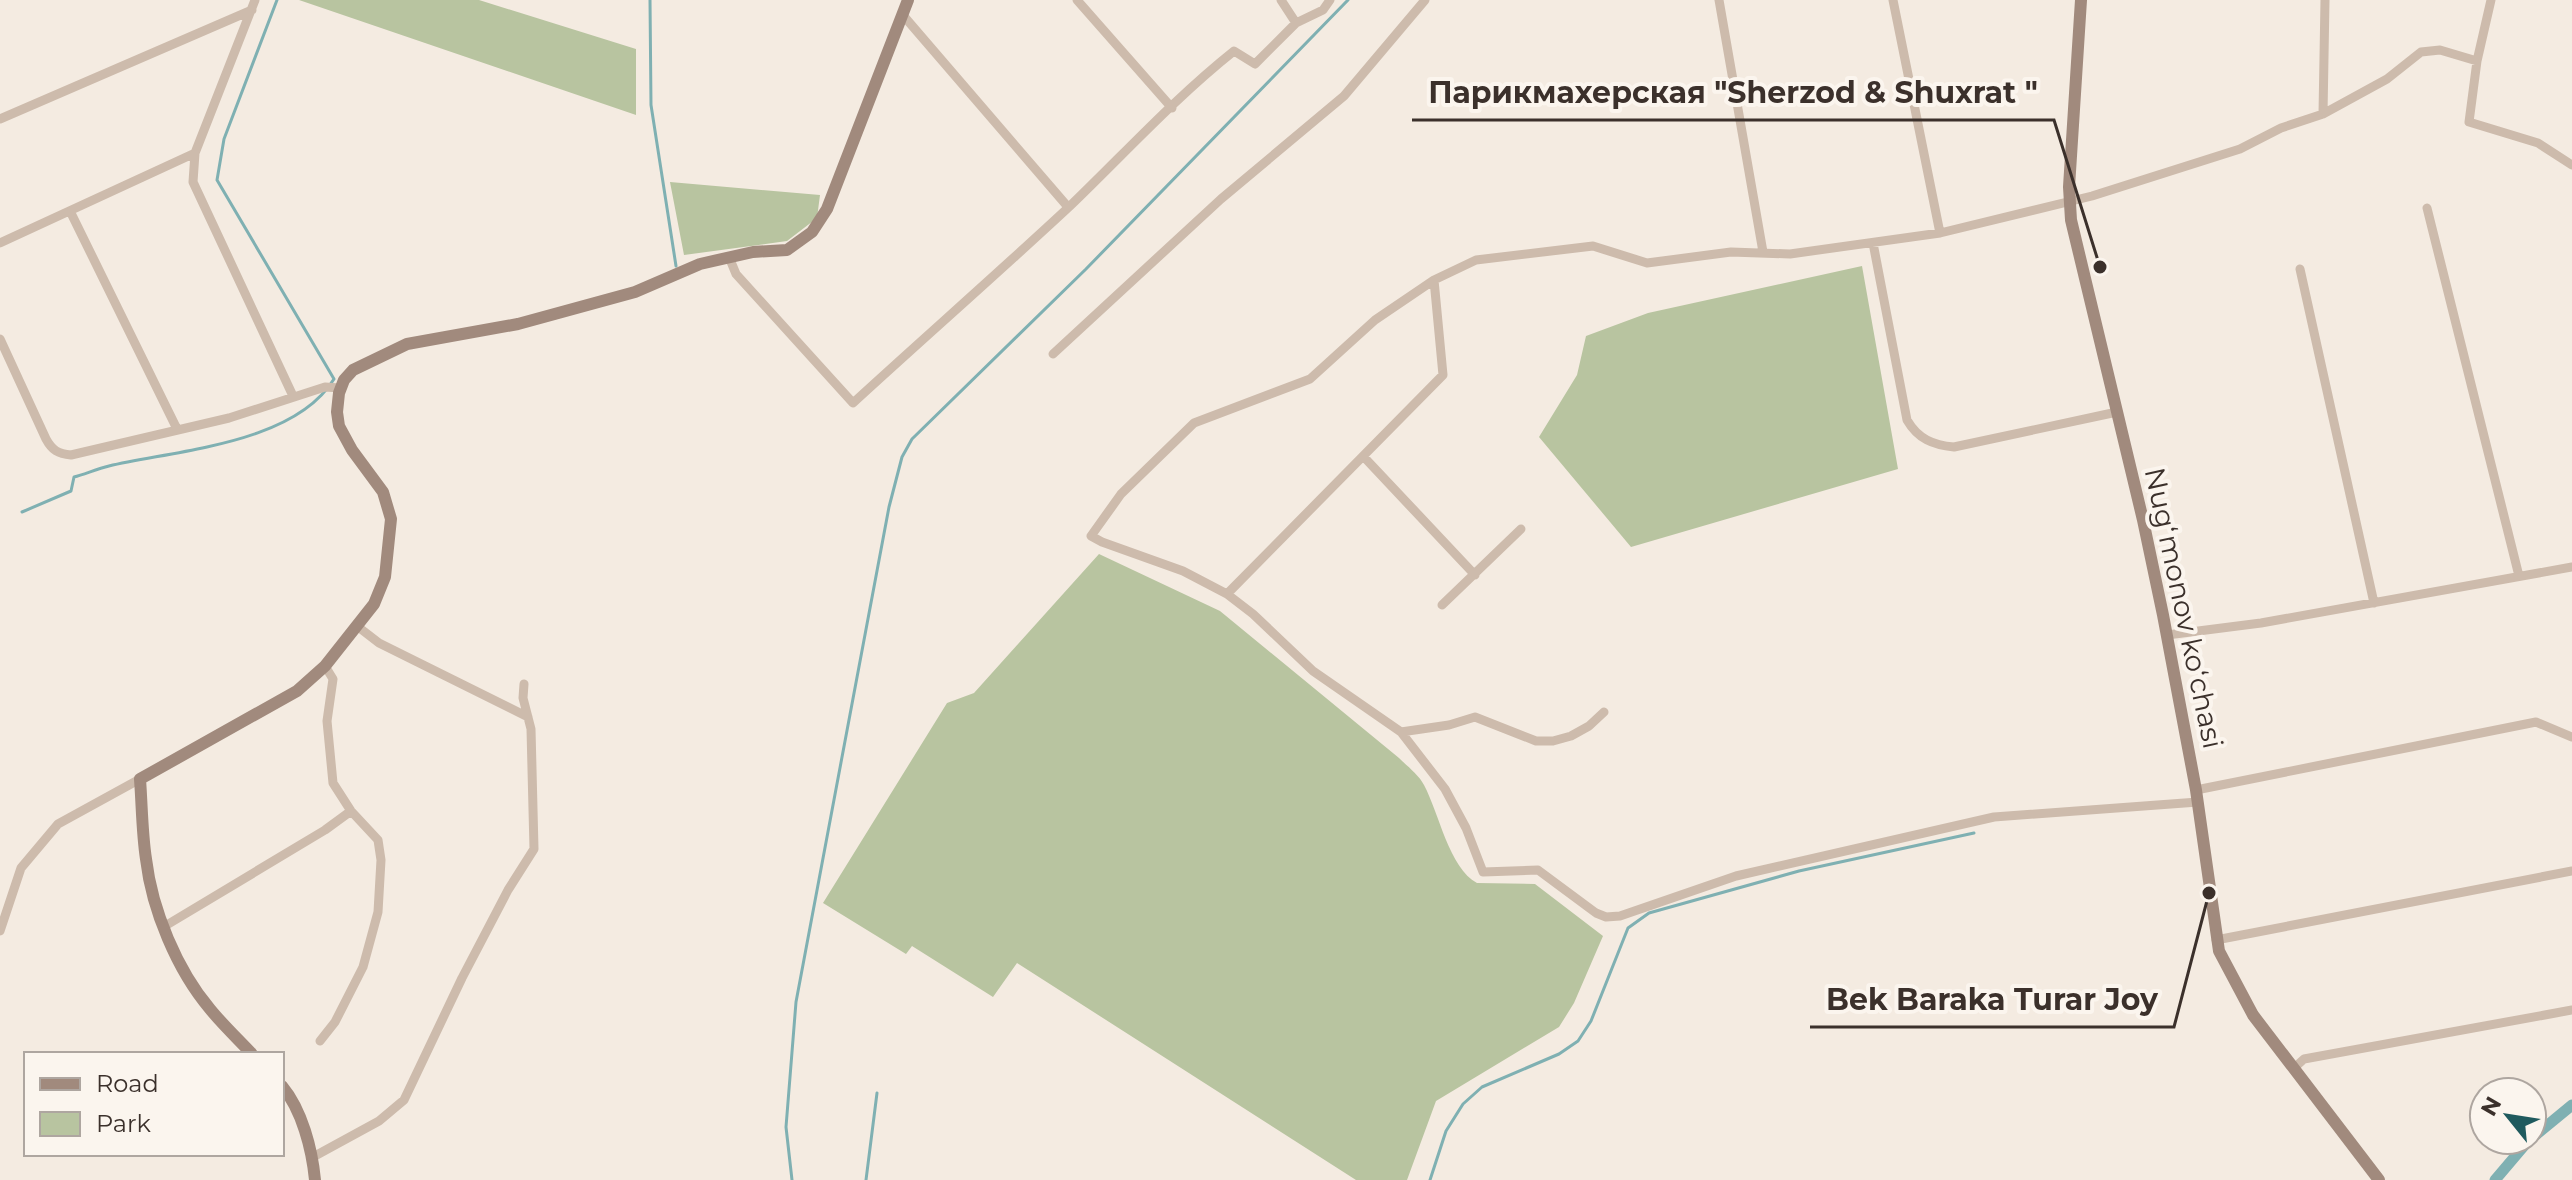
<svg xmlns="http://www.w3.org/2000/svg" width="2572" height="1180" font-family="Montserrat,sans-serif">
  <rect width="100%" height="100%" fill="#f4ebe1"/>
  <!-- green -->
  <path fill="#b8c4a0" d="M 299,0 L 479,0 L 636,49 L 636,115 Z
    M 670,182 L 820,195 L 817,218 L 787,241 L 684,255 Z
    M 1862,266 L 1898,469 L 1631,547 L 1539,437 L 1577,375 L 1586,336 L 1648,313 Z
    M 1099,554 L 1220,611 L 1399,758 C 1407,766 1419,775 1424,785 C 1439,813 1449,868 1477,883 L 1535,884 L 1603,936 L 1574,1003 L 1559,1027 L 1436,1101 L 1407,1180 L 1356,1180 L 1017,963 L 993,997 L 912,946 L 906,954 L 823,903 L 947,703 L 974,693 Z"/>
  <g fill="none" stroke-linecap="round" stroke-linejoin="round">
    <!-- stream -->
    <path stroke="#7fb0b2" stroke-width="3" d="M 650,0 L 651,105 L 676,266
      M 22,512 L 71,491 L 74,477 C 85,474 97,469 109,466 C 177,450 294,444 334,379 L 217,180 L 224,139 L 277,0
      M 792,1180 L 786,1127 L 796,1002 L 889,507 L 902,457 L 912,439 L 1086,269 L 1348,0
      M 866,1180 L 877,1093
      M 1430,1180 L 1446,1131 L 1463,1104 L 1482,1087 L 1559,1054 L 1578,1041 L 1591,1021 L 1628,928 L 1649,913 L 1799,871 L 1974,833"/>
    <!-- canal -->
    <path stroke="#7fb0b2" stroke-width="11" d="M 2532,1138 L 2572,1105
      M 2495,1180 L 2529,1140"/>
    <!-- street -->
    <path stroke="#cdbbac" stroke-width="9" d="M 255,0 L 195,153 L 193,182 L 293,396
      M 1077,0 L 1172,108
      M 1281,0 L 1296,23
      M 1719,0 L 1763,252
      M 1893,0 L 1940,233
      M 2491,0 L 2477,61 L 2469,122 L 2538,143 L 2572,165
      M 902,14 L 1068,207
      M 2323,114 L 2325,0
      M 0,119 L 252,10
      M 2427,208 L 2519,576
      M 70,211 L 177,429
      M 0,243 L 195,153
      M 1873,243 L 1907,420 C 1918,439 1933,445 1954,447 L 2117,412
      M 729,257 L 736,274 L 853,403 C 925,337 998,273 1070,206 C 1124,154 1175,98 1234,51 L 1255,64 L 1296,23 L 1323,10 L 1330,0
      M 2300,269 L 2374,603
      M 0,339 L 46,439 C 52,450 58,454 71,455 L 229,418 L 325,387 L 340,388
      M 1053,354 L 1221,199 L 1344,96 L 1425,0
      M 1363,456 L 1475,575
      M 1227,594 L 1443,375 L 1434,280
      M 1442,605 L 1521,529
      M 357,626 L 379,643 L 528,717
      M 2167,635 L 2261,623 L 2572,567
      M 1604,712 L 1589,726 L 1571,736 L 1553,741 L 1536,741 L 1475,717 L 1449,725 L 1401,732 L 1313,671 L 1253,614 L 1227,594 L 1183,571 L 1102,542 L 1091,536 L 1121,494 L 1194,423 L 1310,379 L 1375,320 L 1434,280 L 1476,260 L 1593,246 L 1647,263 L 1731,252 L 1790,254 L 1940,233 L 2092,196 L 2240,149 L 2281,128 L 2323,114 L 2387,79 L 2421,52 L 2440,50 L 2477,61
      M 1401,732 L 1445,789 L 1466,828 L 1483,872 L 1538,870 L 1596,913 L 1606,917 L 1620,916 L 1736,876 L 1994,817 L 2198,802
      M 2196,790 L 2536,722 L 2572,737
      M 165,926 L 325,830 L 351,811
      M 0,931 L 21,868 L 58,824 L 140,779
      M 2216,940 L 2572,871
      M 320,1041 L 335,1022 L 363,967 L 378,912 L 381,860 L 378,840 L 351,811 L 333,783 L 327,721 L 333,679 L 325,666
      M 2293,1069 L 2304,1059 L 2572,1010
      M 313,1157 L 379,1121 L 404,1100 L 462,978 L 508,890 L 534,849 L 531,729 L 523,698 L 524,684"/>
    <!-- secondary -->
    <path stroke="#a18a7d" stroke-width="12" d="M 2081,0 L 2069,187 L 2071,220 L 2143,520 L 2163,615 L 2196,790 L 2219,951 L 2253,1015 L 2379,1180
      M 252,1054 C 238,1039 223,1025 210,1009 C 177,970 152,910 146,859 C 142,833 142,806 140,779 L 297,691 L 325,666 L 374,604 L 385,577 L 391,519 L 383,492 L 352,450 L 339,426 L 337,412 L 339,393 L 344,380 L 353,370 L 407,344 L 518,324 L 635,292 L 700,264 L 753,252 L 787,250 L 812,232 L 827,209 L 908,0
      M 282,1086 C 302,1110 312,1149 315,1180"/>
  </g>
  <g text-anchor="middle" stroke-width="8" stroke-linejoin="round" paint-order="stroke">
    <!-- street labels -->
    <g font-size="28" fill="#3b302b" stroke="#fbf5ee">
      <text transform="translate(2184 608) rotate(78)" y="10">Nugʻmonov koʻchasi</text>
    </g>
  </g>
  <!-- callouts -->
  <path fill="none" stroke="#3b302b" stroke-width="3" d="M2100 267L2054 120H1412M2209 893L2174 1027H1810"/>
  <g fill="#3b302b" stroke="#fbf5ee" stroke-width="3">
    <circle cx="2100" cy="267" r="8"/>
    <circle cx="2209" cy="893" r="8"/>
  </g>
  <g font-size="30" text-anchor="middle" font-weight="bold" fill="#3b302b" stroke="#fbf5ee" stroke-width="8" stroke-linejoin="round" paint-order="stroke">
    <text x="1733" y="103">Парикмахерская "Sherzod &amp; Shuxrat "</text>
    <text x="1992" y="1010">Bek Baraka Turar Joy</text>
  </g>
  <!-- legend -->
  <rect x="24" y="1052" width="260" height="104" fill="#fbf5ee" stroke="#aea6a0" stroke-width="2"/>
  <rect x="40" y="1078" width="40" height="12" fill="#a18a7d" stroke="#aea6a0" stroke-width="2"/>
  <text x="96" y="1092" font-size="24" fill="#3b302b">Road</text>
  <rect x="40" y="1112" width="40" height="24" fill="#b8c4a0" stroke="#aea6a0" stroke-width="2"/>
  <text x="96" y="1132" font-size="24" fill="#3b302b">Park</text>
  <!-- north arrow -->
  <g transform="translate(2508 1116) rotate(300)"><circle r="38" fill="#fbf5ee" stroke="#aea6a0" stroke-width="2"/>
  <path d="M0-6L14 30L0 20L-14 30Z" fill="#1f5a5e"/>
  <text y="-12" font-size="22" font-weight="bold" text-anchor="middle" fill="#3b302b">N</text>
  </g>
</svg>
